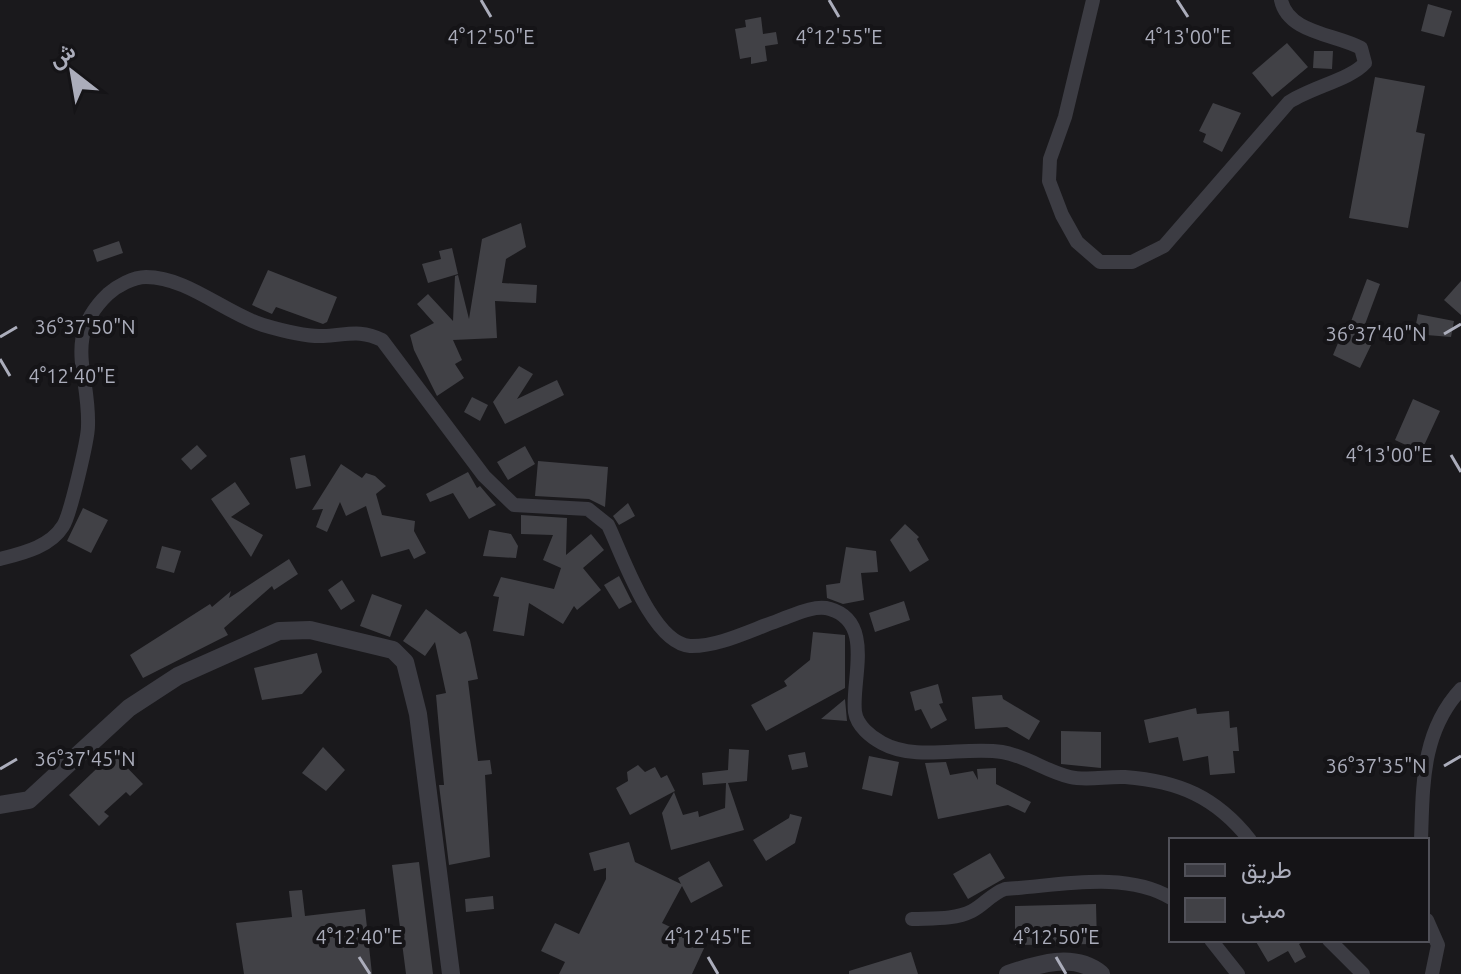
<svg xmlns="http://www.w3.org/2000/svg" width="1461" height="974" font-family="Ubuntu,Vazirmatn,sans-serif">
  <rect width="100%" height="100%" fill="#1a191c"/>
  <!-- building -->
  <path fill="#414146" d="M 1428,4 L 1452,11 L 1444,37 L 1421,31 Z
    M 761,17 L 763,34 L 776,32 L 778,44 L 765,46 L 767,61 L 751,64 L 751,57 L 740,59 L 735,29 L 746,27 L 745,20 Z
    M 1287,43 L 1308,67 L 1272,97 L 1252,73 Z
    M 1314,51 L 1333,51 L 1332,69 L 1313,68 Z
    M 1375,77 L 1425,86 L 1416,132 L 1425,134 L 1408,228 L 1349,218 Z
    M 1213,103 L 1241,113 L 1222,152 L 1203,142 L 1206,134 L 1199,131 Z
    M 521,223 L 526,247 L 506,259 L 502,283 L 537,285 L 536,303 L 495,301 L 497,338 L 453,340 L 462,360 L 455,364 L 464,378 L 437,396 L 414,350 L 410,335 L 434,323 L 417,304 L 428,294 L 453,321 L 455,276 L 458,275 L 469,319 L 482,239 Z
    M 119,241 L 123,253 L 97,262 L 93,250 Z
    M 452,248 L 458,274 L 428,283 L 422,264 L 441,259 L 439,251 Z
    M 268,270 L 337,297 L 327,322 L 323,324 L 276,307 L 272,314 L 252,305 Z
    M 1367,279 L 1380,284 L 1364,327 L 1370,330 L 1366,340 L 1372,343 L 1360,368 L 1333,355 L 1338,343 L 1327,338 L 1332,326 L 1344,332 L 1350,324 Z
    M 1461,281 L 1461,315 L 1444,300 Z
    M 1418,314 L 1454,321 L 1451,337 L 1414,334 Z
    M 519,366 L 533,374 L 517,399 L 557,380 L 564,395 L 505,424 L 493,402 Z
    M 472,397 L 488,405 L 480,421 L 464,412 Z
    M 1413,399 L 1440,411 L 1421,452 L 1395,440 Z
    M 197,445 L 207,456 L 191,470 L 181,459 Z
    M 525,446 L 535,464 L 508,480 L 497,462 Z
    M 305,455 L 311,486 L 296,489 L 290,458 Z
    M 538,461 L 608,467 L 605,507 L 589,499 L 535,496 Z
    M 341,464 L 362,478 L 366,473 L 375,476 L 386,486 L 376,494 L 382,515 L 415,521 L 414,531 L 426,553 L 414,559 L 409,549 L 381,557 L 366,506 L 346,516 L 340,502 L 327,532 L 316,527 L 323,509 L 312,510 Z
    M 468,472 L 477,488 L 480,486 L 496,505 L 469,519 L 453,493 L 430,502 L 426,494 Z
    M 235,482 L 250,504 L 231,517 L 263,535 L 251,557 L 211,499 Z
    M 628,503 L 635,516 L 619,525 L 613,516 Z
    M 83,508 L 108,520 L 91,553 L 67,541 Z
    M 521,515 L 567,518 L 566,555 L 591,534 L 604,550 L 583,568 L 601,590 L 577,610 L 574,606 L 563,624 L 529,603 L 524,636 L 493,631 L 499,597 L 493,596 L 501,577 L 554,589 L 561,568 L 543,560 L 553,535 L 521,534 Z
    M 905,524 L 919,537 L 917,539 L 929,560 L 910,572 L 890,540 Z
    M 489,530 L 511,534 L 518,546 L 516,558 L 483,556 Z
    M 162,546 L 181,551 L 174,573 L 156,568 Z
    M 846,547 L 876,551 L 878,572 L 861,573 L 864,600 L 843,604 L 827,598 L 826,585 L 840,583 Z
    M 289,559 L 298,574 L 274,590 L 272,586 L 224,628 L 228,635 L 143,678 L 130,655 L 210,604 L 212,607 L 231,591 L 229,598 Z
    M 619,576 L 632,602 L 619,609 L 604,585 Z
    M 342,580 L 355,601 L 341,610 L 328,590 Z
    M 372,594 L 402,605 L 390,637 L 360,626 Z
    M 904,601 L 910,620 L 875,632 L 869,613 Z
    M 426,609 L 460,634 L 466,631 L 470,640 L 478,679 L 468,681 L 478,761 L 490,760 L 492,774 L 485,775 L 490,857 L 449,865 L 439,785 L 444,785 L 436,695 L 446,693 L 435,642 L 425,656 L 403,641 Z
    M 813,632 L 845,635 L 845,688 L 766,731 L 751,705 L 787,686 L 784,681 L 810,660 Z
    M 317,653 L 322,672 L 302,694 L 262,700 L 254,668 Z
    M 938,684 L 943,703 L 939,704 L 947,720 L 931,729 L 921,709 L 915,711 L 910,692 Z
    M 1002,695 L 1003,699 L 1040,721 L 1029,740 L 1007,727 L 975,729 L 972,697 Z
    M 845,699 L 847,721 L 821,719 Z
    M 1196,708 L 1197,714 L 1229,711 L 1230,728 L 1237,727 L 1239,751 L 1233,751 L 1235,773 L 1210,775 L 1208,756 L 1183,761 L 1178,737 L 1149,743 L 1144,720 Z
    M 1061,731 L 1101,732 L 1101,768 L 1061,764 Z
    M 323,747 L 345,770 L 326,791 L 302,773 Z
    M 729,749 L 749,750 L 747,781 L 728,783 L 744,830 L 671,850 L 662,813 L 674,792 L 683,815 L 698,811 L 699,817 L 725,808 L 726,783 L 703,785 L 702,773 L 728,770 Z
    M 805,752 L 808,767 L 792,770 L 788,755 Z
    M 113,753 L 143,784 L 130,796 L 126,792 L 104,812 L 109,816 L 99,826 L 69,795 Z
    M 869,756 L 899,762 L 892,796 L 862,789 Z
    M 946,762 L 950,775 L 973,771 L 978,780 L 977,769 L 996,768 L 996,784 L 1031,802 L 1025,813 L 1008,805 L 938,819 L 925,763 Z
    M 638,765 L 645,772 L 655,767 L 661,778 L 667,775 L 675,791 L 630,815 L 616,788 L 628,781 L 627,772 Z
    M 790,814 L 802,817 L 795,843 L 766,861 L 753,840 L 789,818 Z
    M 629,842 L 635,862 L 681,884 L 678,878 L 709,861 L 723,886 L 691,903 L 682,886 L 662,923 L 706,944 L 692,974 L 559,974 L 565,962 L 541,951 L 555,923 L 579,934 L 606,879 L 606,868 L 594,871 L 589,853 Z
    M 990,853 L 1005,878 L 968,899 L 953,874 Z
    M 419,862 L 433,974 L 406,974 L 392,865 Z
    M 302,890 L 305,916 L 365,909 L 372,974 L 244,974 L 236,923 L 292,917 L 289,891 Z
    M 493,896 L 494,909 L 466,912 L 465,899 Z
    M 1096,904 L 1097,944 L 1015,945 L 1015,906 Z
    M 1255,940 L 1307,940 L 1299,944 L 1306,957 L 1295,963 L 1288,951 L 1268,962 Z
    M 911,952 L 918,974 L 849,974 L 849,971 Z"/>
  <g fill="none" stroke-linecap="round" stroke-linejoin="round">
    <!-- minor -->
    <path stroke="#3c3c43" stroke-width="14" d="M 1093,0 L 1065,117 L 1050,159 L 1049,181 L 1062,215 L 1077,242 L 1100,262 L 1132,262 L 1164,246 L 1289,102 C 1312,87 1351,79 1365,63 L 1361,48 C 1335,34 1288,33 1281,0
      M 0,559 C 23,553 50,547 63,526 C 70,516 88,439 88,426 C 90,373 62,338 108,294 C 117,286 133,277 146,277 C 187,277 225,313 263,325 C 280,330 306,337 323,336 C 347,335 360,329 382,340 L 484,476 L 514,505 L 588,509 L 608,525 C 623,556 652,643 690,646 C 718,647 751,630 777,621 C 792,616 814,604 830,609 C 875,622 851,681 855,712 C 857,726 871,737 882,743 C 916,762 965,746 1002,752 C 1027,756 1047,772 1070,777 C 1087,781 1107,776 1125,777 C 1179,781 1216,797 1250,840
      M 1421,840 C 1423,786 1421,732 1461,689
      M 912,919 C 932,918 954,920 972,911 C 984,905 991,894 1005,889 C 1057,886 1125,870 1171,898
      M 1427,920 L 1438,945 L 1432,974
      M 1211,940 L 1238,974
      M 1329,940 L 1363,974"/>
    <!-- tertiary -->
    <path stroke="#3c3c43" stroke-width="18" d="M 0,805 L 29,800 L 129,708 L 178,676 L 279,631 L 310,630 L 393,650 L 405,662 L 418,714 L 451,974
      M 1008,974 C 1038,964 1074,952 1101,974"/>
  </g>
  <!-- ticks -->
  <path fill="none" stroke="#abadbb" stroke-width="3" d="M 481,0 L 491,17M 829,0 L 839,17M 1177,0 L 1188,17M 1444,334 L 1461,324M 0,337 L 17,327M 0,359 L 10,376M 1451,455 L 1461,472M 1444,766 L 1461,756M 0,769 L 17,759M 359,957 L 370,974M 708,957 L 718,974M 1056,957 L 1066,974"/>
  <g font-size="20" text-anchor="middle" fill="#abadbb" stroke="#151417" stroke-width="8" stroke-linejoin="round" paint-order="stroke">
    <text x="491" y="44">4°12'50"E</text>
    <text x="839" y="44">4°12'55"E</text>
    <text x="1188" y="44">4°13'00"E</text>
    <text x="85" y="334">36°37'50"N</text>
    <text x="1376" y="341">36°37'40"N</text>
    <text x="72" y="383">4°12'40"E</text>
    <text x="1389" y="462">4°13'00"E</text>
    <text x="85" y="766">36°37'45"N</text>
    <text x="1376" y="773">36°37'35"N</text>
    <text x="359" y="944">4°12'40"E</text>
    <text x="708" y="944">4°12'45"E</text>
    <text x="1056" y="944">4°12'50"E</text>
  </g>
  <!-- legend -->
  <rect x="1169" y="838" width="260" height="104" fill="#151417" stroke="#515159" stroke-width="2"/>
  <rect x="1185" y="864" width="40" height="12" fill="#3c3c43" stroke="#515159" stroke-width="2"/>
  <text x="1241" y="878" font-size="24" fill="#abadbb">طريق</text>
  <rect x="1185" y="898" width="40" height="24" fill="#414146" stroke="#515159" stroke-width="2"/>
  <text x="1241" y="918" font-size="24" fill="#abadbb">مبنى</text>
  <!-- north arrow -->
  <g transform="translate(72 72) rotate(329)" stroke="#151417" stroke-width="6" paint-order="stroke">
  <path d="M0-6L14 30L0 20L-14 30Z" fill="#abadbb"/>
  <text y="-12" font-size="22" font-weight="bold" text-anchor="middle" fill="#abadbb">ش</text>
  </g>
</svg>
